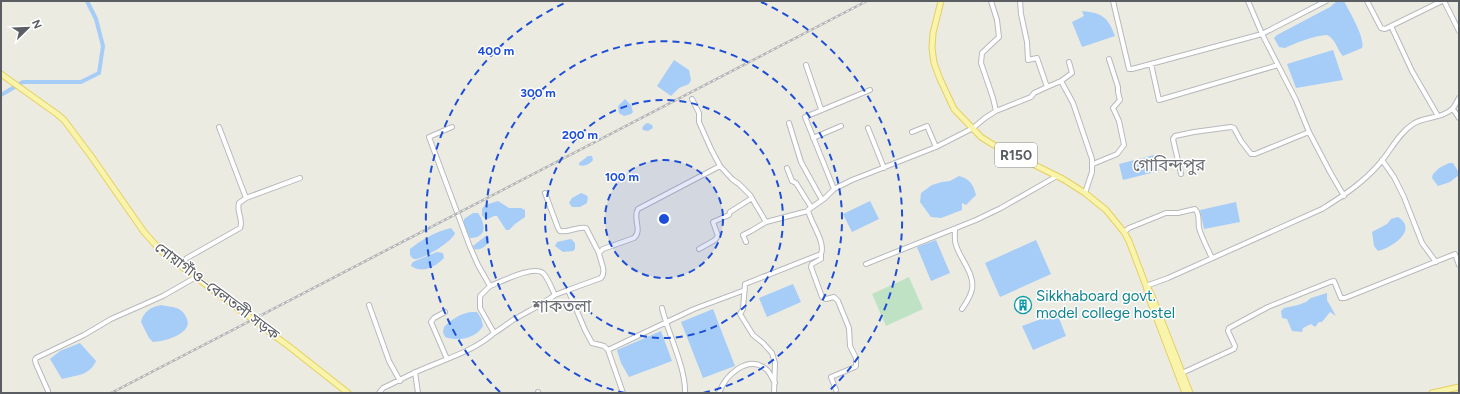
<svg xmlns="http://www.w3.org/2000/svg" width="1460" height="394" font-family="Figtree,'Noto Sans Bengali',sans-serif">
  <rect width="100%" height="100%" fill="#ecebe2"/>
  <!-- green -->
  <path fill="#c0e2c4" d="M 909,277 L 923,309 L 886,326 L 872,294 Z"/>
  <!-- water -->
  <path fill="#a6ccf8" d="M 1337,1 L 1344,1 C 1349,11 1366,39 1362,48 L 1343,56 C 1337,50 1336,39 1327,35 C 1313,36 1298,42 1285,48 L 1279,47 L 1274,38 L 1277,35 L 1330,7 Z
    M 1082,11 C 1102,13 1108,17 1115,36 L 1082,47 L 1072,22 L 1084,16 Z
    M 1333,50 L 1343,80 L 1296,88 L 1287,64 Z
    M 674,60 L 689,70 L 691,80 L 689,84 L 679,88 L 671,96 L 657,86 Z
    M 625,99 L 631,105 L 633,112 L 631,114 L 624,116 L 619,113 L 618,106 Z
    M 648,123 L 652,125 L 653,128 L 648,131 L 643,130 L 642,128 L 645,124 Z
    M 1154,155 L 1159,171 L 1123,180 L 1119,164 Z
    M 588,156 L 592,156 L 593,160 C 590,164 584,167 579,165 L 579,163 Z
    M 1449,163 L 1453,163 L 1458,171 L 1459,175 L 1450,182 L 1438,186 L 1432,178 L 1433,174 L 1439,168 Z
    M 959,176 C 970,179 973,184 976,195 L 966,205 L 962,203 L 962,210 L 941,218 L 931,217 L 920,202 L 921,193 L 932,185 L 942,182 L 950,181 Z
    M 581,193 L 586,195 L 588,197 L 587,203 L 580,207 L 572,207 L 569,203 L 572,198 Z
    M 498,201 L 509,208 L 521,208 L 525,210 L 525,217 L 515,224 L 509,230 L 506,230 L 497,216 L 494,216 L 486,220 L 482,215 L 482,209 L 485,205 Z
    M 870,201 L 879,219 L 852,232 L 843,214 Z
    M 1236,202 L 1240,222 L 1204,229 L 1200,210 Z
    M 473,213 L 478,213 C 486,224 487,238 470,238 L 464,225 L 464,219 Z
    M 1398,217 C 1419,230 1391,248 1378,251 L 1374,246 L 1372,232 L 1387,224 L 1391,219 Z
    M 451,228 L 455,233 C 453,241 424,259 415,259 C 413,259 411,257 410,255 L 410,249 C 421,240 437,231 451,228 Z
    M 487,235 L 489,237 L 489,242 C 486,246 480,251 474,249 L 473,246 Z
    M 571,239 L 575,243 L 575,249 L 573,251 L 563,252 L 555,246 L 557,242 Z
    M 936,240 L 950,273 L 931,281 L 917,247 Z
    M 1036,240 L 1051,274 L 1000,297 L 985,263 Z
    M 437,252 L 443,253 L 444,258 C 435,267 423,274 411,266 L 412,263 L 415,261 Z
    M 793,284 L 801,302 L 767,317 L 759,298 Z
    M 1327,293 L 1327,300 L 1336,316 L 1330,312 L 1322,322 L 1319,322 L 1315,327 L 1311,324 L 1303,328 L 1302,332 L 1292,331 L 1287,319 L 1282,318 L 1281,311 L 1284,308 L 1298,305 L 1306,302 L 1311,298 Z
    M 161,305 C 166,306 175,307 179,309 C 183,311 186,316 187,319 C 193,334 163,342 153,342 L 149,338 L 141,322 C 143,312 151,307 161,305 Z
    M 713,309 L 735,366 L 703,378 L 681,322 Z
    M 472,312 L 477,312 L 481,318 L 483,326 C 476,338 459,342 445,337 L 443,332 L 444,327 C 452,319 461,313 472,312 Z
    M 1057,313 L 1066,336 L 1033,350 L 1022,326 Z
    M 661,331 L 672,361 L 629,377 L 621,363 L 617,350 Z
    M 80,343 L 96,361 C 89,376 77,375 62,379 L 50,359 L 60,351 Z"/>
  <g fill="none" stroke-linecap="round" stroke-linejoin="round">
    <!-- canal -->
    <path stroke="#a6ccf8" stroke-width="4" d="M 1,95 L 23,82 L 81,82 L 99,73 L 103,46 L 96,19 L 87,1"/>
    <!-- minor casing -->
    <g stroke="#b7b9be" stroke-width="6">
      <path id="minor" d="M 991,1 L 997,20 L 999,37 L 982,53 L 981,63 L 993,98 L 996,111
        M 1113,1 L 1129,69 L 1132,69 L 1262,34 L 1326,1
        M 1248,1 L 1262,34 L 1296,100 L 1309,132 L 1330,172 L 1344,196
        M 1367,1 L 1381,28 L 1385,29 L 1442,1
        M 1444,1 L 1459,31
        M 1391,26 L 1412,71 L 1438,116
        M 1151,64 L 1159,100 L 1278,65
        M 806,65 L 821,109
        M 1061,81 L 1072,73 L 1069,62
        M 1047,87 L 1061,81 L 1073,103 L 1092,159 L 1092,172 L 1085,193
        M 692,99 L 699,113 L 699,122 L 711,149 L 720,166 L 732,179 L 739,184 L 750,195 L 766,222 L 808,211
        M 1453,109 L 1459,118
        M 789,123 L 801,162 L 822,200
        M 219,127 L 246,198
        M 452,127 L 429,137 L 470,247 L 478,265 L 490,286 C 501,282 533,265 543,273 C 548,278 552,289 555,295 L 568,290 L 585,330 L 592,343 L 604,346 L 608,350 L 623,393
        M 868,128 L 884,168
        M 912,132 L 927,126 L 936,147
        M 813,138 L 841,126
        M 1382,160 L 1394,177 L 1404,197 L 1422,243 L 1436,262
        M 1093,164 L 1117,154 L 1124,145 L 1119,121 L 1113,108 L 1120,100 L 1118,92 L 1118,87 L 1109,59
        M 787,168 L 792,181 L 796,183 L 811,207
        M 1181,174 L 1173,139 L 1175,136 L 1194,132 L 1231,127 L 1234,128 L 1241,141 L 1251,154 L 1255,154 L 1309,132
        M 834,189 L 805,117 L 870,90
        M 545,193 L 558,228 L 560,231 C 569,233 577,226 586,228 L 599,253
        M 955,229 C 955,235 954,240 956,245 C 960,259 975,274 972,289 C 971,296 966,303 962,309
        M 1124,232 L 1129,228 L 1166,213 L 1178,213 L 1195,209 C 1200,213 1198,222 1199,228 C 1202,238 1207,248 1212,258
        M 746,242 L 743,235 L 751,231 L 766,222
        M 699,249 L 715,240 L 718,236 L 713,222 L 729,215 L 730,212 L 752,198
        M 821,254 L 821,259 L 812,264 L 811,267 L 822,297 L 826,299 L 834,297 L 838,301 L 849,328 L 850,346 L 856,358 L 856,366 L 855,367 L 831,377 L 836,390
        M 866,264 L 976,220 L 1001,208 L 1057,176
        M 180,266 L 187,258 L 240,228 C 244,220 236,212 239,203 L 246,198 L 300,178
        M 1146,286 L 1168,278 L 1322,209 C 1343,196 1364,182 1380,163 C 1391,150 1399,133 1413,124 C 1425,116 1443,119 1453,108 C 1455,106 1457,101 1459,98
        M 568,290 L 601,278 C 607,271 600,261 599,253 L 603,249 L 634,238 C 643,230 632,218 638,209 L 720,166
        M 369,305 L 389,361 L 400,381
        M 662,308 C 668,334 686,368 685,393
        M 445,312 L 434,318 L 431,322 L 447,359
        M 494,333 C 501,329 507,324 513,320 C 527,312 541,305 555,295
        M 608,350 L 694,309 L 745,290
        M 415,372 L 418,393
        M 1182,373 L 1234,349 L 1235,346 L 1228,331 L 1229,328 L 1268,307 L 1330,282 L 1334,281 L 1341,298 L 1345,298 L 1455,254 L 1459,265
        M 48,391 L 36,364 L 35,360 L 36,358 L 84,335 L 111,319 L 163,296 L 196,277
        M 538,392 L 538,393
        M 379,393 L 383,388 C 394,383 405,377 416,372 C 442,360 473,352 494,333 L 480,308 L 480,296 L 490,286
        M 719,393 C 725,376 747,354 766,369 C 770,372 772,379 775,383
        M 774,393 L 775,363 L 772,353 L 763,343 L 753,335 L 740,314 L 743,309 L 745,284 L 821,254 C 826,242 810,222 808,210 L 825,198 L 834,189 L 852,180 L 936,147 L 973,128 L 985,118 L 996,111 L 1031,97 L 1034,93 L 1047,87 L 1037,58 L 1028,60 L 1027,42 L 1021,14 L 1020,1"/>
    </g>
    <!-- major casing -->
    <g stroke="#e6cf61" stroke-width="7">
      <path id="major" d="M 941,1 L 933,33 L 932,48 L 934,63 L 940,79 L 954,109 L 981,137 L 992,144 L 1063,179 L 1085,193 L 1106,210 L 1124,232 L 1129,241 L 1146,286 L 1149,298 L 1185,393
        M 1,74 L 57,114 L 64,120 L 91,156 L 144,232 L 162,252 L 291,348 L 348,393
        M 1148,288 L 1152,296 L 1190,393
        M 1432,393 L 1459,387"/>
    </g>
    <!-- minor -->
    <use href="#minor" stroke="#fff" stroke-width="4"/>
    <!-- major -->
    <use href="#major" stroke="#f8f4ab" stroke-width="5"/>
    <!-- rail casing -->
    <g stroke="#b3b4b4" stroke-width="2.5">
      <path id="rail" d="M 111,393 L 867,1"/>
    </g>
    <!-- rail -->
    <use href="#rail" stroke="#fff" stroke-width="1" stroke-dasharray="3" stroke-linecap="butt"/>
  </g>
  <!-- distance rings -->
  <circle cx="664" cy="219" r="59" fill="#1d4ed8" fill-opacity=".12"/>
  <g fill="none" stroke="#1d4ed8" stroke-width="2" stroke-dasharray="7 5">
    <circle cx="664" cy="219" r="59"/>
    <circle cx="664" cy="219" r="119"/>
    <path d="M625 393A178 178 0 1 1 703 393"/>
    <path d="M500 392A238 238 0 0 1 567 2M761 2A238 238 0 0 1 828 392"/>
  </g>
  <!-- icons -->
  <defs>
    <g id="building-ring" transform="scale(0.9)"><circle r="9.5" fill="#fff" stroke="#0f9aa8" stroke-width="1.5"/><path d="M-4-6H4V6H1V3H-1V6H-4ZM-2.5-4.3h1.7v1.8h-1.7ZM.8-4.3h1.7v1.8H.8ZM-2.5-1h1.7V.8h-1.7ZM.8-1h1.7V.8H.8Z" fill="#0f9aa8"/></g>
  </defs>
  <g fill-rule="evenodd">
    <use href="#building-ring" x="1023" y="305"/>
  </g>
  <g text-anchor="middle" stroke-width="3" stroke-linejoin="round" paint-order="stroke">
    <!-- shield labels -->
    <rect fill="#fff" stroke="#8c8e91" stroke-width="1" x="995" y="143" width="42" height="24" rx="3"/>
    <g font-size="14" font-weight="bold" fill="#5a5d62">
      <text x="1016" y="160">R150</text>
    </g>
    <!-- street labels -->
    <g font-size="15" fill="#5a5d62" stroke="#fff">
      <text transform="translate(217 291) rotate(37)" y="5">নোয়াগাঁও–বেলতলী সড়ক</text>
    </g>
    <!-- culture labels -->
    <g font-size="15" fill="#0d838f" stroke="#fff" text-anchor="start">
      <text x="1036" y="301">Sikkhaboard govt.<tspan x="1036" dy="17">model college hostel</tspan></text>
    </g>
    <!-- quarter labels -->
    <g font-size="17" fill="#6c6f74" stroke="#fff">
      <text x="1169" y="171">গোবিন্দপুর</text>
      <text x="562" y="312">শাকতলা</text>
    </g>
  </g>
  <circle cx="664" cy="219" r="6" fill="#1d4ed8" stroke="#fff" stroke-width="2"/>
  <g font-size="12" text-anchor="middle" font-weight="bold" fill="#1d4ed8" stroke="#fff" stroke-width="3" stroke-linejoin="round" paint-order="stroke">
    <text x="496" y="55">400 m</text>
    <text x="538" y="97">300 m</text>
    <text x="580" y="139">200 m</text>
    <text x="622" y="181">100 m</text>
  </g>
  <!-- border -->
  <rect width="1460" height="394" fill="none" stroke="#5a5d62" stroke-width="4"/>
  <!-- north arrow -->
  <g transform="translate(28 28) rotate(67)" stroke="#ffffff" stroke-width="3" paint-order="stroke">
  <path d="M0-3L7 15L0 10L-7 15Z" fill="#5a5d62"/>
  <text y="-6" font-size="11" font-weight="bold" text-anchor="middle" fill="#5a5d62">N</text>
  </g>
</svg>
